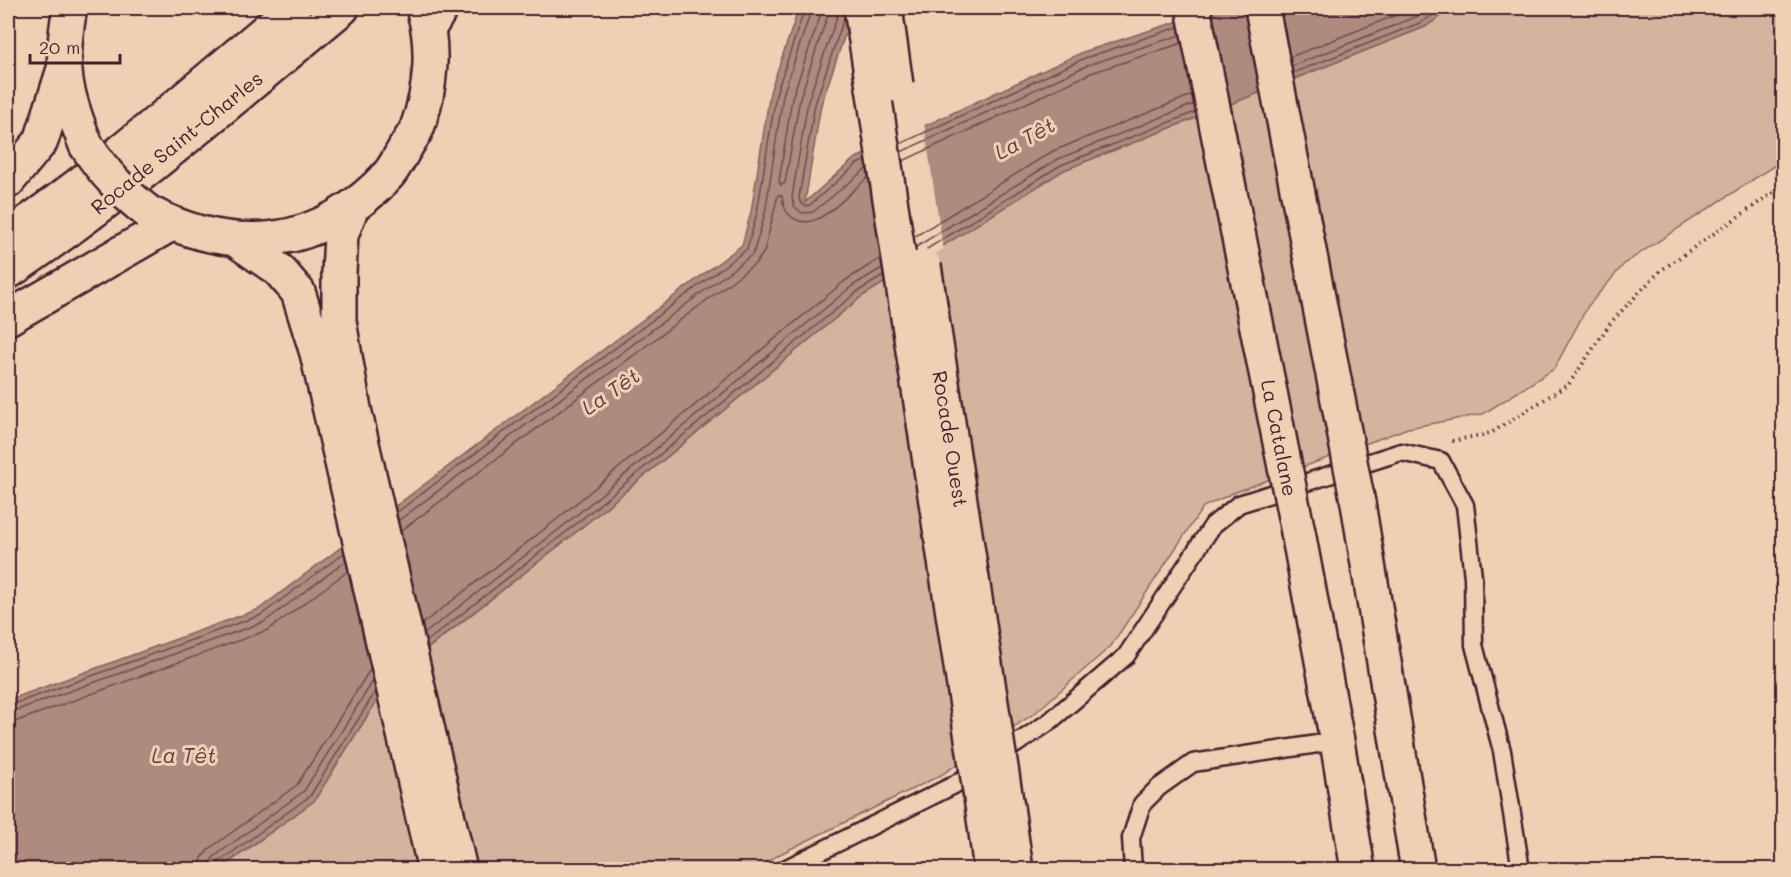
<svg xmlns="http://www.w3.org/2000/svg" width="1791" height="877" font-family="Mali,sans-serif">
  <rect width="100%" height="100%" fill="#eed1b5"/>
  <filter id="ink" filterUnits="userSpaceOnUse"><feTurbulence type="fractalNoise" baseFrequency=".0167" numOctaves="2"/><feDisplacementMap in="SourceGraphic" scale="12" xChannelSelector="R" yChannelSelector="G"/><feConvolveMatrix kernelMatrix="1 2 1 2 8 2 1 2 1" color-interpolation-filters="sRGB"/></filter>
  <g filter="url(#ink)">
    <!-- green -->
    <path fill="#d3b49f" stroke="#8e6a65" stroke-width="1.5" d="M 1453,8 L 1783,8 L 1783,160 L 1625,263 L 1588,306 L 1554,369 L 1483,414 L 1408,428 L 1233,493 L 1203,507 L 1111,646 L 1035,713 L 941,775 L 778,855 L 756,869 L 219,870 L 314,801 L 392,677 L 570,537 L 861,297 L 1064,170 L 1425,27 Z"/>
    <!-- water -->
    <path fill="#ad8b7f" stroke="#85605d" stroke-width="1.5" d="M 799,8 L 854,8 L 821,105 L 805,202 L 854,159 L 1083,52 L 1219,8 L 1453,8 L 1425,27 L 1064,170 L 861,297 L 570,537 L 392,676 L 314,801 L 219,869 L 8,870 L 8,700 L 259,609 L 742,245 L 751,212 L 770,92 Z"/>
    <!-- pier -->
    <path fill="#eed1b5" d="M 924,123 L 943,249 L 885,285 L 865,151 Z"/>
    <g fill="none" stroke-linecap="round" stroke-linejoin="round">
      <!-- shore -->
      <path stroke="#724a4d" stroke-width="1.5" d="M 821,8 L 820,17 L 792,98 L 779,182 L 781,185 L 785,183 L 800,98 L 830,8
        M 840,8 L 808,101 L 792,197 L 794,206 L 802,213 L 813,212 L 867,168
        M 844,18 L 815,104 L 799,197 L 800,202 L 805,206 L 810,205 L 857,164 L 866,160
        M 1290,57 L 1414,8
        M 1292,66 L 1418,16 L 1430,8
        M 1293,73 L 1422,22 L 1443,8
        M 900,144 L 1085,58 L 1178,27
        M 901,152 L 1088,65 L 1180,35
        M 903,161 L 1091,73 L 1182,43
        M 914,237 L 1053,151 L 1192,95
        M 916,247 L 1058,159 L 1194,104
        M 927,249 L 1061,165 L 1195,112
        M 396,513 L 747,249 L 757,213 L 776,94 L 805,8
        M 398,521 L 753,254 L 765,214 L 783,95 L 812,8
        M 401,531 L 756,263 L 764,252 L 778,195 L 782,196 C 783,205 785,214 795,219 C 819,233 850,190 869,177
        M 422,624 L 556,520 L 846,280 L 881,258
        M 424,634 L 562,527 L 852,286 L 882,268
        M 426,642 L 566,532 L 857,292 L 883,276
        M 8,706 L 261,615 L 344,553
        M 8,713 L 264,622 L 346,561
        M 8,722 L 17,721 L 268,630 L 348,571
        M 200,870 L 202,858 L 209,849 L 297,785 L 371,668
        M 209,870 L 210,862 L 215,856 L 304,791 L 373,681
        M 217,870 L 219,862 L 310,796 L 376,691"/>
      <!-- lane casing -->
      <g stroke="#4a1f2b" stroke-width="21">
        <path id="lane" d="M 783,870 L 954,785 L 1049,722 L 1126,656 L 1213,525 L 1239,504 L 1401,452 L 1441,461 L 1465,505 L 1473,577 L 1474,645 L 1502,751 L 1521,870
          M 1133,870 L 1131,838 L 1142,804 L 1158,788 L 1193,763 L 1337,741"/>
      </g>
      <!-- secondary casing -->
      <g stroke="#4a1f2b" stroke-width="38">
        <path id="secondary" d="M 70,8 C 59,65 64,91 86,145
          M 351,209 L 341,235 L 339,273 L 339,321 L 354,409 L 460,870
          M 148,212 C 188,233 229,244 275,238 C 318,233 359,207 388,175 C 395,167 400,156 405,148 C 409,141 414,135 417,128 C 431,90 435,47 423,8
          M 236,240 L 279,270 L 298,292 L 317,353 L 435,870"/>
      </g>
      <!-- highway casing -->
      <g stroke="#4a1f2b" stroke-width="38">
        <path id="highway" d="M 429,28 L 441,8
          M 8,181 L 41,141 L 64,69
          M 8,236 C 107,169 201,84 293,8
          M 8,272 C 126,193 233,98 342,8
          M 8,318 L 171,224
          M 1358,503 L 1418,870
          M 1298,532 L 1337,741 L 1358,870
          M 1007,807 L 1016,870
          M 983,811 L 991,870"/>
      </g>
      <!-- path -->
      <path stroke="#4a1f2b" stroke-width="4" stroke-dasharray="1.5 4.5" stroke-linecap="butt" d="M 1452,441 L 1491,433 L 1569,384 L 1611,322 L 1660,271 L 1784,185"/>
      <!-- lane -->
      <use href="#lane" stroke="#eed1b5" stroke-width="16"/>
      <!-- secondary -->
      <use href="#secondary" stroke="#eed1b5" stroke-width="33"/>
      <!-- highway -->
      <use href="#highway" stroke="#eed1b5" stroke-width="33"/>
      <!-- secondary-bridge casing -->
      <g stroke="#4a1f2b" stroke-width="38" stroke-linecap="butt">
        <path id="secondary-bridge" d="M 86,145 C 104,173 121,191 148,212"/>
      </g>
      <!-- highway-bridge casing -->
      <g stroke="#4a1f2b" stroke-width="38" stroke-linecap="butt">
        <path id="highway-bridge" d="M 861,8 L 983,811
          M 885,8 L 896,85
          M 1193,8 L 1298,532
          M 1262,8 L 1358,503
          M 924,266 L 1007,807"/>
      </g>
      <!-- secondary-bridge -->
      <use href="#secondary-bridge" stroke="#eed1b5" stroke-width="33"/>
      <!-- highway-bridge -->
      <use href="#highway-bridge" stroke="#eed1b5" stroke-width="33"/>
    </g>
  </g>
  <g text-anchor="middle" stroke-width="6" stroke-linejoin="round" paint-order="stroke">
    <!-- street labels -->
    <g font-size="20" fill="#4a1f2b" stroke="#eed1b5">
      <text transform="translate(177 143) rotate(-39)" y="7">Rocade Saint-Charles</text>
      <text transform="translate(1279 438) rotate(79)" y="7">La Catalane</text>
      <text transform="translate(950 439) rotate(81)" y="7">Rocade Ouest</text>
    </g>
    <!-- water labels -->
    <g font-size="21" font-style="italic" fill="#633a40" stroke="#eed1b5">
      <text transform="translate(1025 139) rotate(-28)" y="7">La Têt</text>
      <text transform="translate(611 392) rotate(-34)" y="7">La Têt</text>
      <text x="184" y="763">La Têt</text>
    </g>
  </g>
  <!-- margin -->
  <rect width="1791" height="877" fill="none" stroke="#eed1b5" stroke-width="30"/>
  <rect x="15" y="15" width="1761" height="847" fill="none" stroke="#4a1f2b" stroke-width="2" filter="url(#ink)"/>
  <!-- scale -->
  <path d="M30 54v9h90v-9" fill="none" stroke="#4a1f2b" stroke-width="3"/>
  <text x="39" y="54" font-size="18" fill="#4a1f2b" stroke="#eed1b5" stroke-width="4.5" paint-order="stroke">20 m</text>
</svg>
